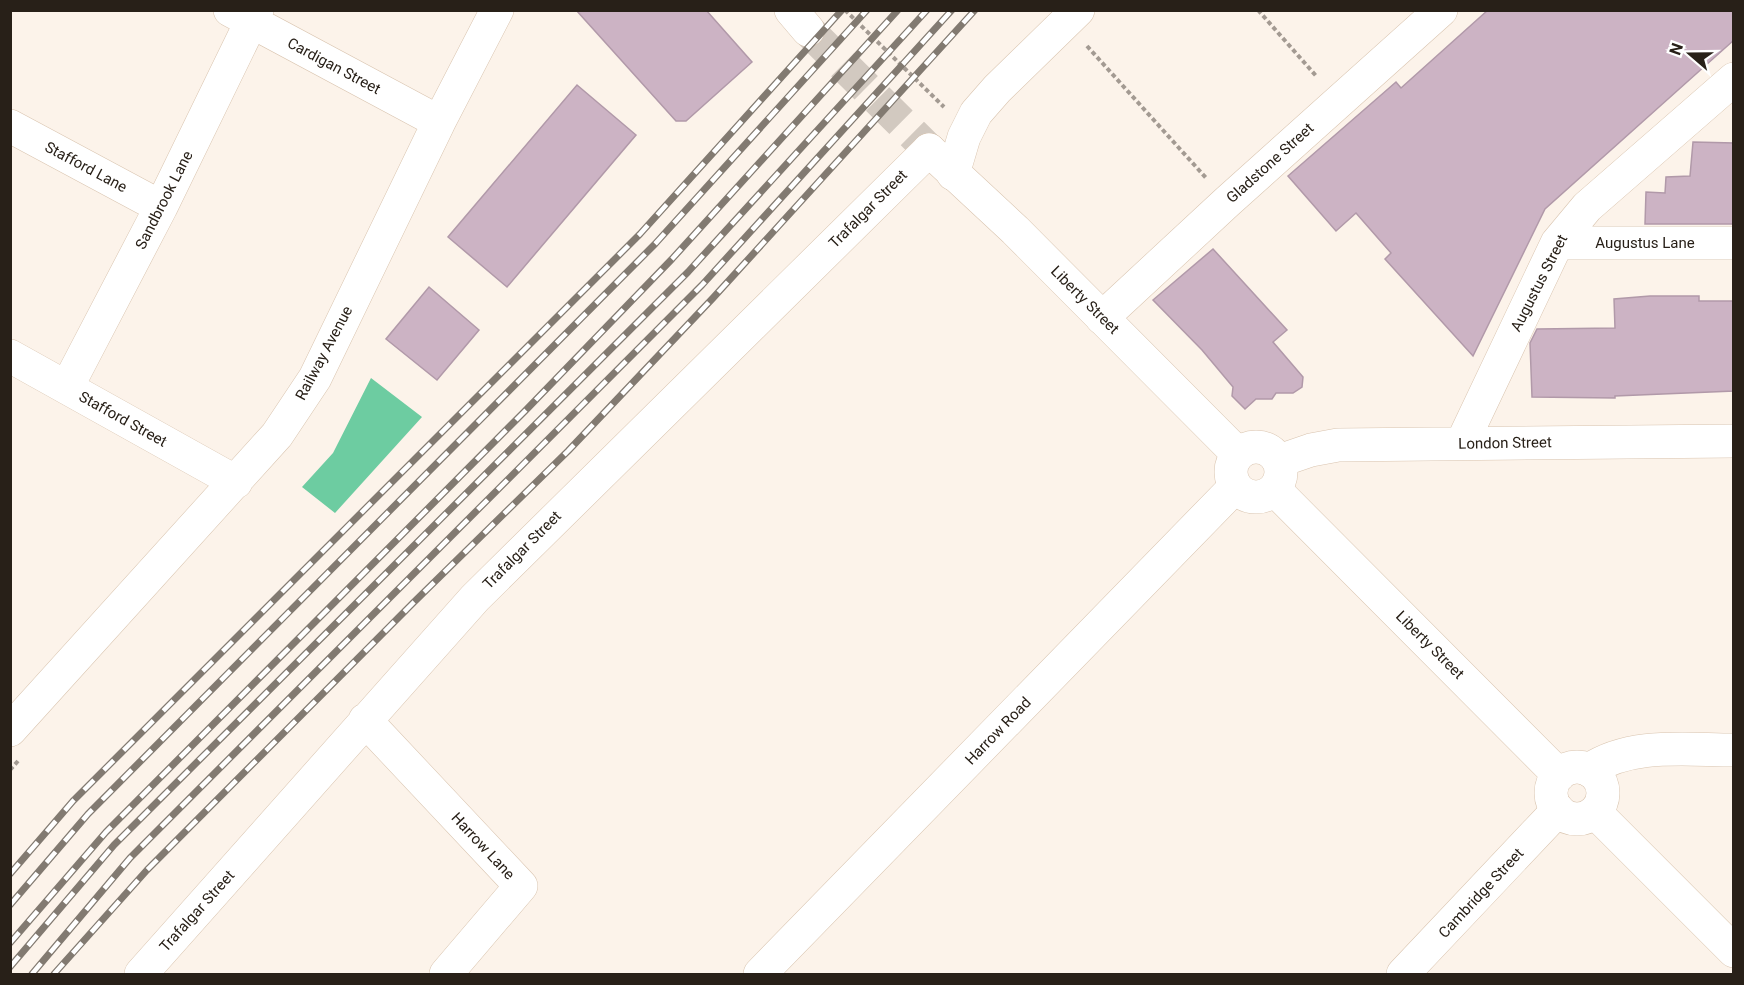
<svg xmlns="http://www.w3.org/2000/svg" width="1744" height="985" font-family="Roboto,sans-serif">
  <rect width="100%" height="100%" fill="#fcf3ea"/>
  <!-- forest -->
  <path fill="#6dcca1" d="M 371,378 L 422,417 L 335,513 L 302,487 L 333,453 Z"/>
  <!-- building -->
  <path fill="#ccb3c4" stroke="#b199a9" stroke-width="1.5" d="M 576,10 L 706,10 L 752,62 L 686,121 L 676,121 Z
    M 1488,10 L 1734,10 L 1734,40 L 1545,209 L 1473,356 L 1385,259 L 1391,253 L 1356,213 L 1336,231 L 1288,176 L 1396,82 L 1401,88 Z
    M 577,85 L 636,135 L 507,287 L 448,237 Z
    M 1693,142 L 1734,143 L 1734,224 L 1645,224 L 1646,192 L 1665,193 L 1666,177 L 1690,176 Z
    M 1213,249 L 1287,330 L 1273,342 L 1303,377 L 1302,387 L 1293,393 L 1276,393 L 1272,399 L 1256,399 L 1245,409 L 1232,396 L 1233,387 L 1202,350 L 1153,300 Z
    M 429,287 L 479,330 L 437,380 L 386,339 Z
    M 1650,296 L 1699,296 L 1699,301 L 1734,301 L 1734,391 L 1615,396 L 1615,398 L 1532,397 L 1530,343 L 1537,329 L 1615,328 L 1614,299 Z"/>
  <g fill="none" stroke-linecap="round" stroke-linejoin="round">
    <!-- major-tunnel -->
    <path stroke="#d2c9c0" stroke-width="33" stroke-dasharray="33 16" stroke-linecap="butt" d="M 808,30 L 929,150"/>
    <!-- minor casing -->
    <g stroke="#d9c4af" stroke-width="34">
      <path id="minor" d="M 230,10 L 439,122
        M 10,126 L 161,207
        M 953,174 L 964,137 L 976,113 L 997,89 L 1078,10
        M 1557,243 L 1734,243
        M 1102,318 L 1227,202 L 1441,10
        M 10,356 L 236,482
        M 67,387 L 161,207 L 257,10
        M 1462,443 L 1557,243 L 1587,207 L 1734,79
        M 1279,461 L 1311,450 L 1338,445 L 1734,441
        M 365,720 L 521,886 L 446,974
        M 10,730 L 277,435 L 315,378 L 439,122 L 497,10
        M 1589,770 C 1631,742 1686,750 1734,750
        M 141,974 L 475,598 L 929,150
        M 760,974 L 1235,487
        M 1403,974 L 1558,810"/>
    </g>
    <!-- major casing -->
    <g stroke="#d9c4af" stroke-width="34">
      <path id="major" d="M 791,10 L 808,30
        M 929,150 L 1015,230 L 1238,454
        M1231 472a25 25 0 1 1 50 0a25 25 0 1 1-50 0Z
        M 1275,490 L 1559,775
        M1551 793a26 26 0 1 1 52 0a26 26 0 1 1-52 0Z
        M 1595,812 L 1734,951"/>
    </g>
    <!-- path -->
    <path stroke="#a39a92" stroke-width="4" stroke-dasharray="4.5 3" stroke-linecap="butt" d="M 845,10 L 944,107
      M 1258,10 L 1317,77
      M 1087,46 L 1207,179
      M 10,770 L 18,761"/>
    <!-- minor -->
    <use href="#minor" stroke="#fff" stroke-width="33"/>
    <!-- major -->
    <use href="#major" stroke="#fff" stroke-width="33"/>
    <!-- rail casing -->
    <g stroke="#827a71" stroke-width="7">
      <path id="rail" d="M 10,874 L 73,801 L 640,234 L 842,10
        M 10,905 L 88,814 L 655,244 L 867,10
        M 10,943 L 106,832 L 525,411 L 672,259 L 898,10
        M 10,967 L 114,845 L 688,272 L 927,10
        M 32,974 L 130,858 L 702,285 L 952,10
        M 54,974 L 147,870 L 413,603 L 568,451 L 713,298 L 975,10"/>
    </g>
    <!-- rail -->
    <use href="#rail" stroke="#fff" stroke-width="4.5" stroke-dasharray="14" stroke-linecap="butt"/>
  </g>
  <g text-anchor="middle" stroke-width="4.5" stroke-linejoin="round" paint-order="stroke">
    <!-- street labels -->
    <g font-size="15" fill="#282018" stroke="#fff">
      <text transform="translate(334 66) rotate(28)" y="5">Cardigan Street</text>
      <text transform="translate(1270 163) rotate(-42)" y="5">Gladstone Street</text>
      <text transform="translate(86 167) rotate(28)" y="5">Stafford Lane</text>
      <text transform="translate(164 200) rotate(-63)" y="5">Sandbrook Lane</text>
      <text transform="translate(868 209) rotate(-45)" y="5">Trafalgar Street</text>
      <text x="1645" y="248">Augustus Lane</text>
      <text transform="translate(1539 283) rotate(-63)" y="5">Augustus Street</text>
      <text transform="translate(1085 300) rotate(45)" y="5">Liberty Street</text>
      <text transform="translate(324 353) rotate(-62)" y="5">Railway Avenue</text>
      <text transform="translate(123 419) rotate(29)" y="5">Stafford Street</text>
      <text transform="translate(1505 443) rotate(-1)" y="5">London Street</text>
      <text transform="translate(522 550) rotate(-45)" y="5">Trafalgar Street</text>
      <text transform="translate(1430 645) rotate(45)" y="5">Liberty Street</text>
      <text transform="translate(998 731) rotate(-46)" y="5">Harrow Road</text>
      <text transform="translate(483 846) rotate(47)" y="5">Harrow Lane</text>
      <text transform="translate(1481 893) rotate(-47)" y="5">Cambridge Street</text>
      <text transform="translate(197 911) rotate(-48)" y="5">Trafalgar Street</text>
    </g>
  </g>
  <!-- border -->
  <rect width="1744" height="985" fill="none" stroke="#282018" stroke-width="24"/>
  <!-- north arrow -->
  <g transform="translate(1690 54) rotate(290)" stroke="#ffffff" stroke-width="4.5" paint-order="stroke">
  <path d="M0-4.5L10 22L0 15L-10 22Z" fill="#282018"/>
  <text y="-9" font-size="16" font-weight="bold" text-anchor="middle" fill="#282018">N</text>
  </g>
</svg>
